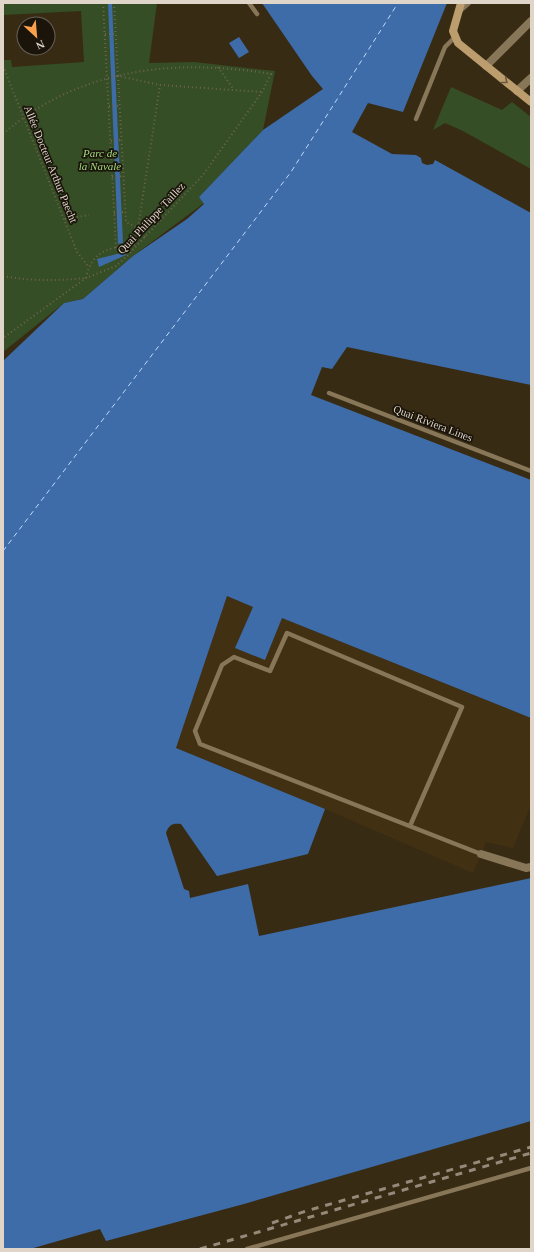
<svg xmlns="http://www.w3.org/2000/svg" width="534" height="1252" font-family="Georgia,serif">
  <rect width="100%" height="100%" fill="#382b14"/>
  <!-- built -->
  <path fill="#423013" d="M 227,596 L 253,607 L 236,648 L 265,659 L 282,618 L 531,718 L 531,805 L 513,848 L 486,842 L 473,873 L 325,809 L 176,748 Z"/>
  <!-- green -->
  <path fill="#354e26" d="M 3,3 L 157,3 L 149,63 L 194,62 L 275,71 L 263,130 L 199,197 L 204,203 L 133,256 L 83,299 L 64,303 L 3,352 L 3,60 L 11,60 L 12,67 L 84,62 L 81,11 L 3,15 Z
    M 451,87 L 502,110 L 512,102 L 531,117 L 531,169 L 463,131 L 445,123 L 433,130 Z"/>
  <!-- water -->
  <path fill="#3e6ca9" d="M 108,3 L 112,3 L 123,243 L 118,244 Z
    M 262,3 L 447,3 L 403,112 L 368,103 L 352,132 L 392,154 L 416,155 L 421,158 L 422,163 L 427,165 L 433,164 L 435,160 L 531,213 L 531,385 L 347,347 L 332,369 L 322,367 L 311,395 L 531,480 L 531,718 L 282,618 L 265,660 L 235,648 L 253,607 L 227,596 L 176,748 L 325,809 L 308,854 L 217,876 L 181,824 C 173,823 169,824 166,833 L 184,889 L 189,891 L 190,898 L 248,884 L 259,936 L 531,878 L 531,1121 L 244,1204 L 106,1241 L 100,1229 L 30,1249 L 3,1249 L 3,361 L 64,303 L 83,299 L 133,256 L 187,219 L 204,204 L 199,197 L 263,130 L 323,89 L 312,76 Z
    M 239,37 L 249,52 L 239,58 L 229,43 Z
    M 125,252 L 126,255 L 99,267 L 97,259 Z"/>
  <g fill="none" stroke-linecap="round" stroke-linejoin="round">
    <!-- ferry -->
    <path stroke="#bfd9fc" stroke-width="1" stroke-dasharray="5 4" stroke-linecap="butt" d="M 3,551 L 291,172 L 398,3"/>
    <!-- path -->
    <path stroke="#706451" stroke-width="2" stroke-dasharray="1 3" stroke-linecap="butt" d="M 103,3 L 116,248
      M 114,3 L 118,76 L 160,85 L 262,92
      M 105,34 L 116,34
      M 3,66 L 77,252 L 88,266
      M 218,67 L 234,90
      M 118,76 L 126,222 L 138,228
      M 109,106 L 120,106
      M 3,134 C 79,68 175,58 271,74 L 262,92 L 203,175 L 127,256 L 116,266 L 86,278 L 3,338
      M 111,141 L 121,140
      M 112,177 L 123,176
      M 114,213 L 125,212
      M 65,219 L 89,215
      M 145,237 L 138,228 L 160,85
      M 3,276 C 30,281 57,281 85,278
      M 86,278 C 91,251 111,246 136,245"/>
    <!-- lane -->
    <path stroke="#887658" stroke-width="4.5" d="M 249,3 L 257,14
      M 460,11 L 469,3
      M 416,119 L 445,47 L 455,37
      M 329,393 L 531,471
      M 410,826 L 462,707 L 287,633 L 270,671 L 234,657 L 222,665 L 195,731 L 200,744 L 481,854
      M 247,1249 L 531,1168"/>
    <!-- street -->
    <path stroke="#887658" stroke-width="8" d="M 486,66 L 531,21
      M 517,91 L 531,78
      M 481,854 L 526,868 L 531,867"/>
    <!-- secondary -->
    <path stroke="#bc9e6e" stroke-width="8" d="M 461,3 L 453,31 L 458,43 L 531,102"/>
    <!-- rail -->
    <path stroke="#958a79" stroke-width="3" stroke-dasharray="7 7" stroke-linecap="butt" d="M 272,1223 L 306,1211 L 531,1147
      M 200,1249 L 531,1153"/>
  </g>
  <!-- one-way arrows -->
  <defs><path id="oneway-chevron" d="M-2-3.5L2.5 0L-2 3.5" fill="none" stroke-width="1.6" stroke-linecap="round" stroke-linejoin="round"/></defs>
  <use stroke="#6b593c" href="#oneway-chevron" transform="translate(505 81) rotate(39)"/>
  <g text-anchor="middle" stroke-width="3.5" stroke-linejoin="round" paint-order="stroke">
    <!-- park labels -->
    <g font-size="11" font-style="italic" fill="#a1dc7e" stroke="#1a140b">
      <text x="100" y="157">Parc de<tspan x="100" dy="13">la Navale</tspan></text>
    </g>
    <!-- street labels -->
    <g font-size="11" fill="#dfd6c9" stroke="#1a140b">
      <text transform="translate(51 164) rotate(68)" y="4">Allée Docteur Arthur Paecht</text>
      <text transform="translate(151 218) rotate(-47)" y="4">Quai Philippe Taillez</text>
      <text transform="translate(433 423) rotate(21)" y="4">Quai Riviera Lines</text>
    </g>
  </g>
  <!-- border -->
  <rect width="534" height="1252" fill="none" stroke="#dfd6c9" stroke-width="8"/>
  <!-- north arrow -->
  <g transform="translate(36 36) rotate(154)"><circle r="19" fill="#1a140b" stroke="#696257"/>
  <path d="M0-3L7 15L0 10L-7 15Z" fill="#f8a04b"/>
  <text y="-6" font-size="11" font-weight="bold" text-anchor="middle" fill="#dfd6c9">N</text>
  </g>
</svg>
